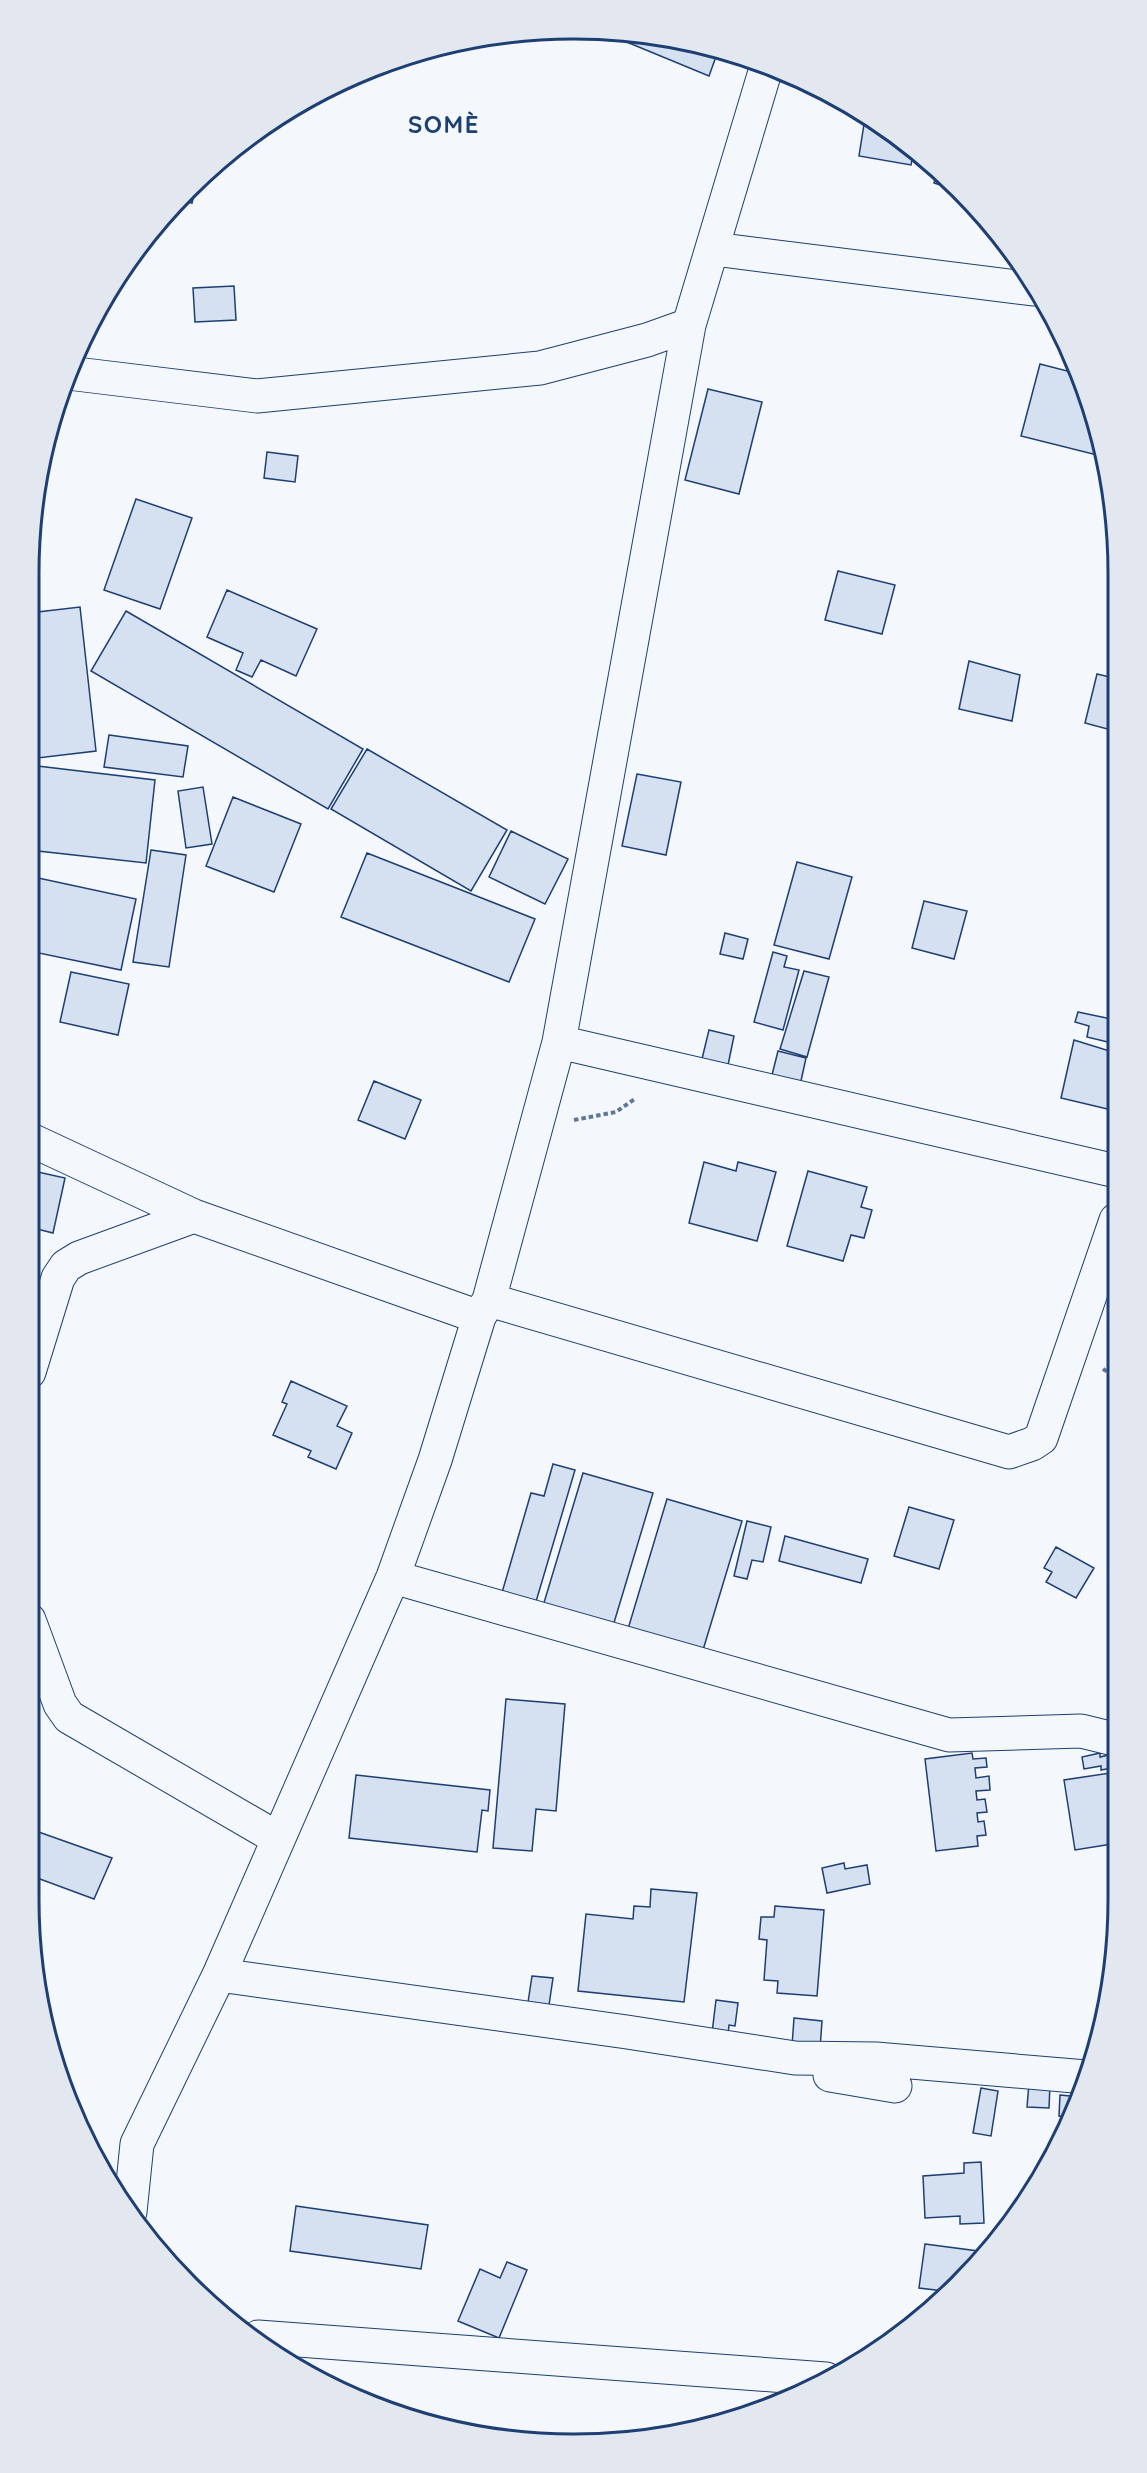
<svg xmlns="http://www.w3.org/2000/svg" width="1147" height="2473" font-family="Quicksand,sans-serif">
  <rect width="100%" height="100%" fill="#f4f7fb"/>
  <!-- building -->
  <path fill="#d5e0f0" stroke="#1d3f73" stroke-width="1.5" d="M 600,31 L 679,39 L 718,51 L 709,76 Z
    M 865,118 L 905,141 L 914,150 L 911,165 L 859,156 Z
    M 937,173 L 953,189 L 934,183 Z
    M 197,181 L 192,203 L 179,200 L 188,188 Z
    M 234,286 L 236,320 L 195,322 L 193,288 Z
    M 1040,364 L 1079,374 L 1101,456 L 1021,436 Z
    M 708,389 L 762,402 L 739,494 L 685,480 Z
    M 267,452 L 298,456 L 295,482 L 264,478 Z
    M 136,499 L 192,518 L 160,609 L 104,590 Z
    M 838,571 L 895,585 L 882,634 L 825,620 Z
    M 227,590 L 317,629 L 296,676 L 261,660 L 252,677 L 236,670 L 243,653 L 207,637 Z
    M 80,607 L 96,751 L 29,759 L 29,613 Z
    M 126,611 L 363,749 L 328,809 L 91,671 Z
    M 969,661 L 1020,675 L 1012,721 L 959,709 Z
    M 1097,674 L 1114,678 L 1115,731 L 1085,723 Z
    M 109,735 L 188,746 L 183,777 L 104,767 Z
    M 367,749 L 507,830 L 471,891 L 331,809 Z
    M 29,765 L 155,780 L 146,863 L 29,850 Z
    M 637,774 L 681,782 L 666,855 L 622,846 Z
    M 203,787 L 212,844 L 186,848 L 178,791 Z
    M 233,797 L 301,824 L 274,892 L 206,866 Z
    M 511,831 L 568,859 L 545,904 L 489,877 Z
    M 151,850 L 186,855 L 169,967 L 133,962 Z
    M 367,853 L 535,919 L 509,982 L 341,917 Z
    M 797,862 L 852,877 L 829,959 L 774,945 Z
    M 29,876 L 136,899 L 121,970 L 29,951 Z
    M 924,901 L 967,911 L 954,959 L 912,948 Z
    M 725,933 L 748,939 L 743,959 L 720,954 Z
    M 773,952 L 787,956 L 784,967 L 799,970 L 783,1030 L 754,1022 Z
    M 804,971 L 829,977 L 807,1057 L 780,1049 Z
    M 71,972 L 129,984 L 118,1035 L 60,1022 Z
    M 1078,1012 L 1116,1020 L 1116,1044 L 1087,1037 L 1089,1026 L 1075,1022 Z
    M 709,1030 L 734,1036 L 727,1070 L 701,1063 Z
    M 1074,1040 L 1116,1053 L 1116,1111 L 1061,1098 Z
    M 778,1051 L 806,1058 L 799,1090 L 770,1083 Z
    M 374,1081 L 421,1100 L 405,1139 L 358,1120 Z
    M 704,1162 L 736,1171 L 738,1162 L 776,1172 L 757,1241 L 689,1223 Z
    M 29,1170 L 65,1178 L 53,1233 L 29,1227 Z
    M 808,1171 L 867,1187 L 861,1207 L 872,1210 L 864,1238 L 851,1235 L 843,1261 L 787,1246 Z
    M 291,1381 L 347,1406 L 337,1426 L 352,1433 L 336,1469 L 308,1457 L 311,1451 L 273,1435 L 287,1404 L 282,1402 Z
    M 553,1464 L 575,1470 L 535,1605 L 501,1596 L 531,1493 L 544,1496 Z
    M 583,1473 L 653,1493 L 613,1626 L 543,1606 Z
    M 667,1499 L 742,1521 L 703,1650 L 628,1629 Z
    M 909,1507 L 954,1520 L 939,1569 L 894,1556 Z
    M 747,1521 L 771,1527 L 763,1562 L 752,1560 L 747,1579 L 734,1576 Z
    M 785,1536 L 868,1559 L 861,1583 L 779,1561 Z
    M 1056,1547 L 1094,1568 L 1076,1598 L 1046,1582 L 1052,1572 L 1044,1568 Z
    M 506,1699 L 565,1704 L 556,1811 L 536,1809 L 532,1851 L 493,1848 Z
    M 972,1753 L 973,1759 L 986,1758 L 987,1767 L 975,1768 L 976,1778 L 989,1776 L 990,1790 L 976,1791 L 977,1800 L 985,1799 L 987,1812 L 977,1813 L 978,1822 L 984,1821 L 986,1835 L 977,1836 L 978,1846 L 936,1851 L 925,1759 Z
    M 1100,1753 L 1100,1757 L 1109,1755 L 1112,1768 L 1101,1770 L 1101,1766 L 1084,1769 L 1082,1757 Z
    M 1110,1773 L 1118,1823 L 1118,1843 L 1075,1850 L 1064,1780 Z
    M 356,1775 L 490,1790 L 488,1811 L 482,1810 L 477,1852 L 349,1838 Z
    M 33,1830 L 112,1858 L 94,1899 L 29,1875 L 29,1844 Z
    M 844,1863 L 845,1869 L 867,1865 L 870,1884 L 827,1893 L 822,1868 Z
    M 651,1889 L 697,1893 L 684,2002 L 578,1991 L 586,1914 L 633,1919 L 634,1906 L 650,1907 Z
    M 775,1906 L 824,1910 L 817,1996 L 777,1993 L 778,1981 L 764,1980 L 767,1940 L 759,1939 L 761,1917 L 774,1917 Z
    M 532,1976 L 553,1978 L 548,2012 L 527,2009 Z
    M 716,2000 L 738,2003 L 735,2026 L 729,2025 L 728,2035 L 712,2033 Z
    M 794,2018 L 822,2021 L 820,2049 L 792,2046 Z
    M 1029,2083 L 1050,2084 L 1049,2108 L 1027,2107 Z
    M 981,2088 L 998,2091 L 991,2136 L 973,2133 Z
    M 1060,2095 L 1080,2097 L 1071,2118 L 1059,2116 Z
    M 981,2162 L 984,2223 L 960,2224 L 960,2216 L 925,2218 L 923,2176 L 964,2173 L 964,2163 Z
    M 296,2206 L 428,2225 L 421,2269 L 290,2251 Z
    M 925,2244 L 978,2251 L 976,2265 L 967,2264 L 966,2273 L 944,2291 L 919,2288 Z
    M 507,2262 L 527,2270 L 499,2338 L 458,2321 L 480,2269 L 500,2278 Z"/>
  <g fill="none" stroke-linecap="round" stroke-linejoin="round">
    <!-- street casing -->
    <g stroke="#1d3f73" stroke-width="35">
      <path id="street" d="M 714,249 L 1033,289
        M 68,373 L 257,396 L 540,368 L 647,340 L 689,325 L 767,65
        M 559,1042 L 1116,1171
        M 29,1139 L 194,1216 L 479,1317
        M 489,1300 L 1009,1452 L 1032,1444 L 1041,1438 L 1116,1220
        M 29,1372 L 58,1278 L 66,1266 L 79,1258 L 194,1216
        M 393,1577 L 949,1735 L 1081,1731 L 1118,1740
        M 29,1620 L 60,1704 L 69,1717 L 277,1838
        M 219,1975 L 627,2032 L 795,2058 L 876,2059 L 1086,2077
        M 830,2075 L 895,2086
        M 130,2212 L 137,2144 L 219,1975 L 393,1577 L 435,1460 L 479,1317 L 489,1300 L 559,1042 L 689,325
        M 258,2337 L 826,2379"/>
    </g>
    <!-- path -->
    <path stroke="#5e769c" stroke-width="4" stroke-dasharray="4.5 3" stroke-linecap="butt" d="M 574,1120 L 616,1112 L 636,1098
      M 1103,1369 L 1117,1378"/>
    <!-- street -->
    <use href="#street" stroke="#f4f7fb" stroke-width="33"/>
  </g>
  <g text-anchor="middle" stroke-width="4.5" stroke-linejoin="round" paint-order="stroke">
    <!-- district labels -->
    <g font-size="24" font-weight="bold" letter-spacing="1.5" fill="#1d3f73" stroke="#f4f7fb">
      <text x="444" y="133">SOMÈ</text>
    </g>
  </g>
  <!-- crop -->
  <path d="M0 0H1147V2473H0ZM573 39H574A534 534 0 0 1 1108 573V1900A534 534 0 0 1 574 2434H573A534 534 0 0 1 39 1900V573A534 534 0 0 1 573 39Z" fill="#e3e8f0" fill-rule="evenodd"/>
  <path fill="none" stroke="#1d3f73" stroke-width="3" d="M573 39H574A534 534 0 0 1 1108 573V1900A534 534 0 0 1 574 2434H573A534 534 0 0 1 39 1900V573A534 534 0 0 1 573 39Z"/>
</svg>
